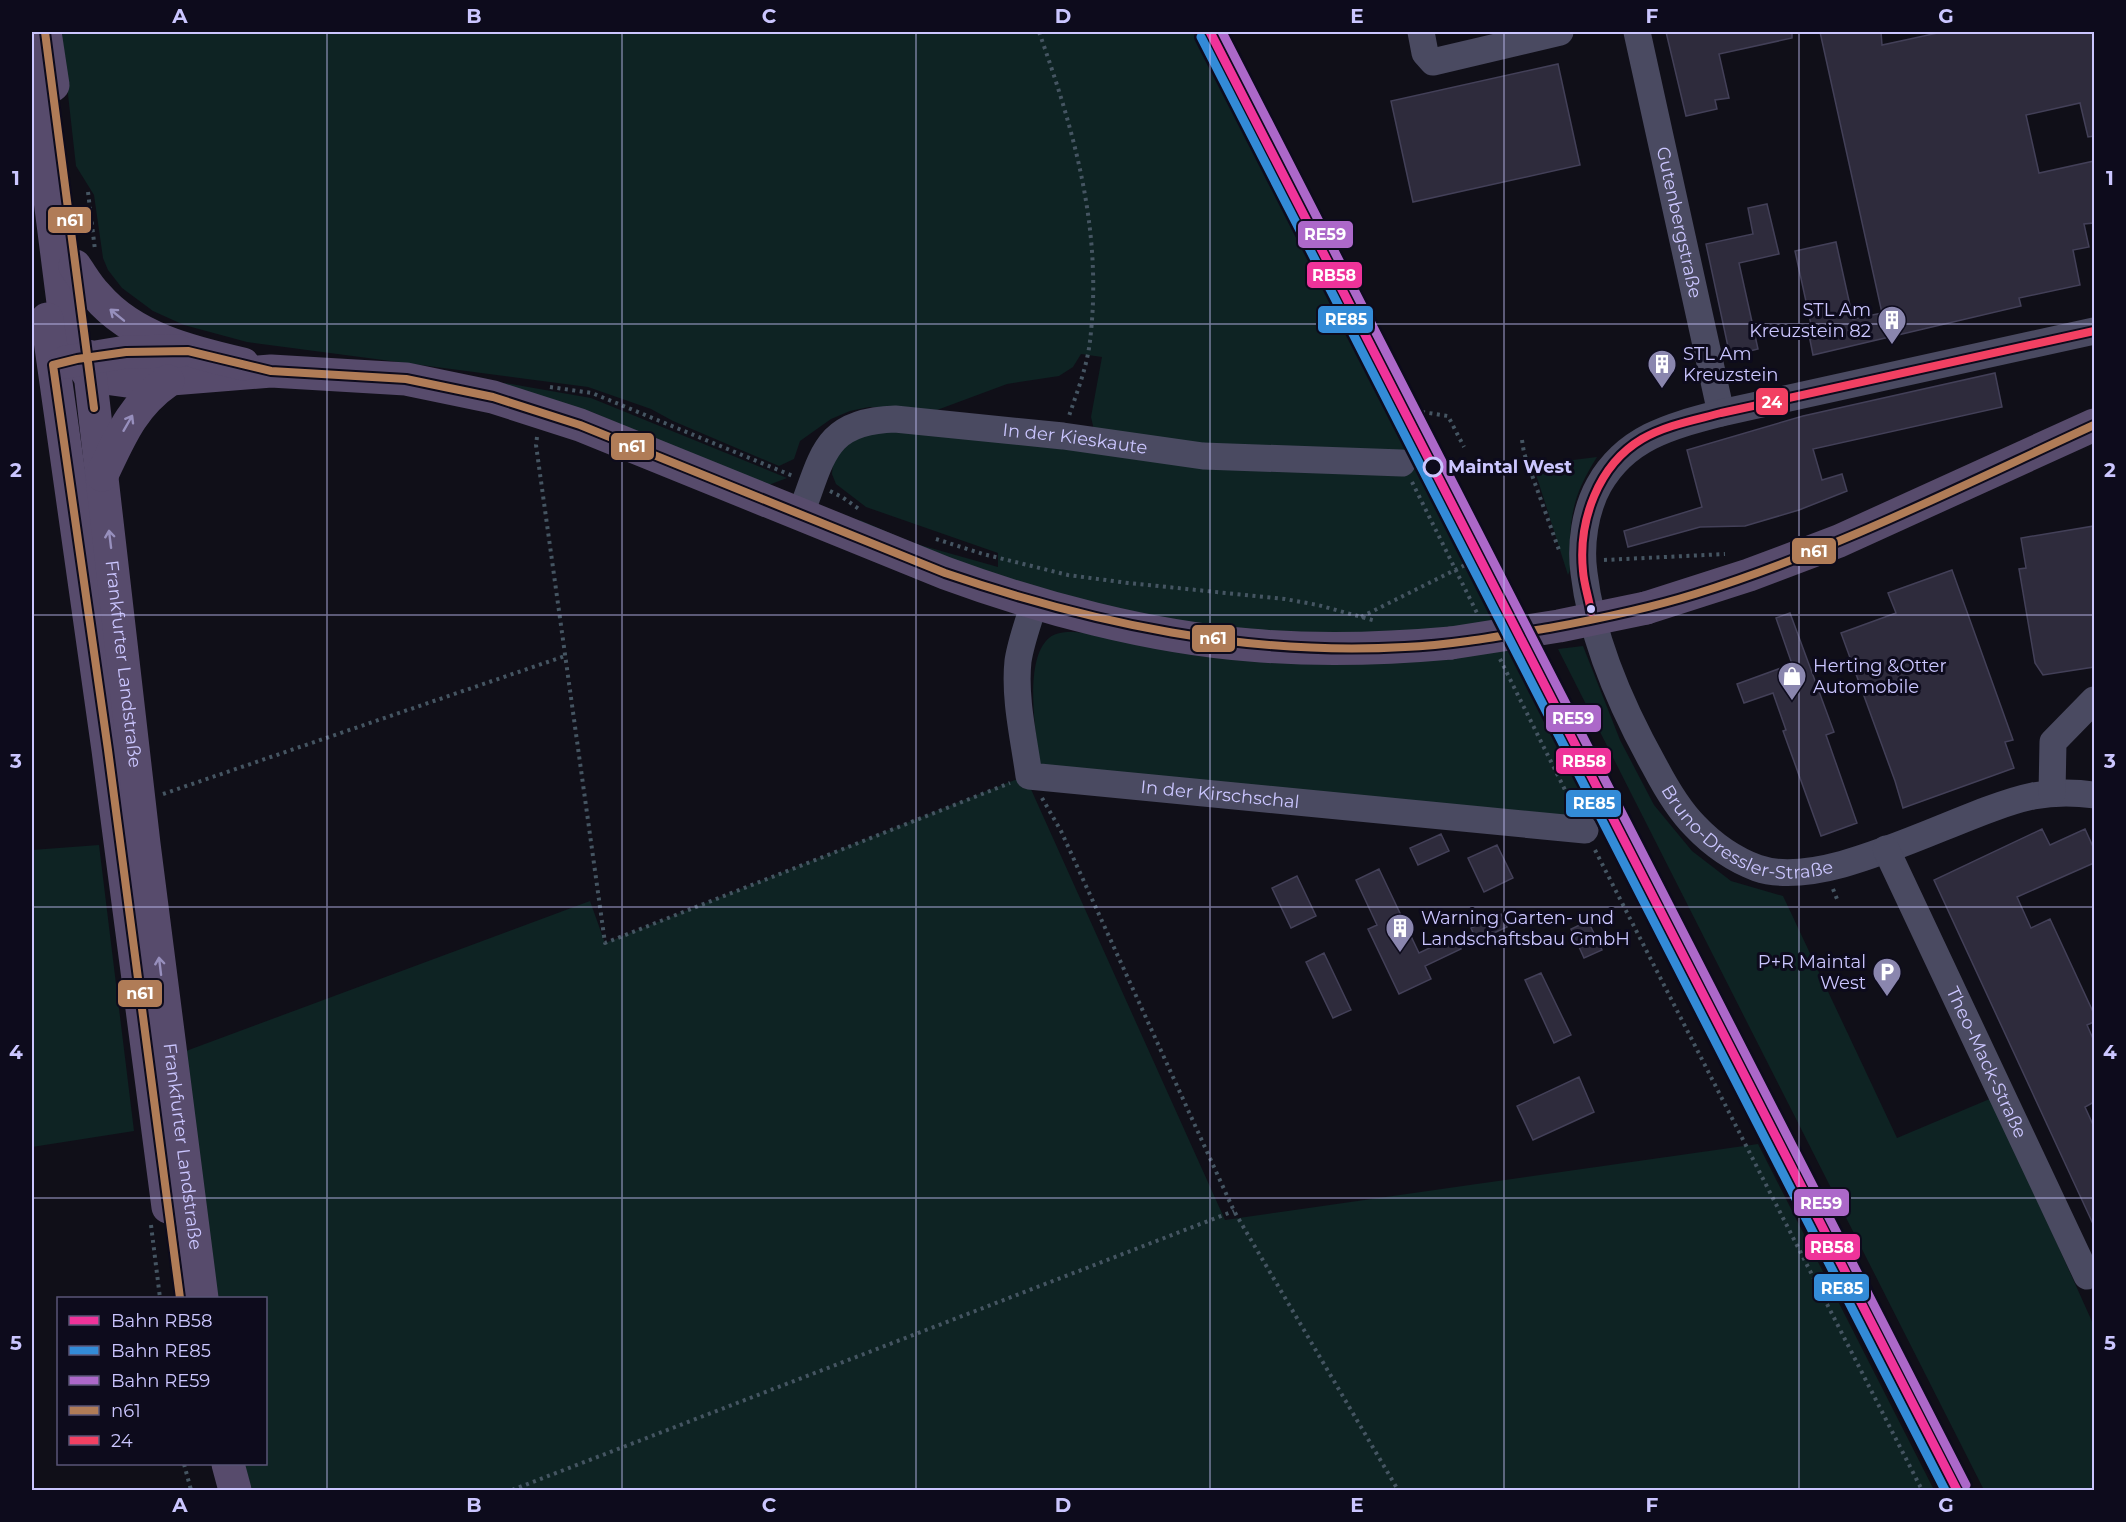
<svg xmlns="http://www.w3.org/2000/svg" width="2126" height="1522" font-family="Montserrat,sans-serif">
  <rect width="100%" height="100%" fill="#100f18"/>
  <!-- green -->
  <path fill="#0e2323" d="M 61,32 L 1198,32 L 1598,821 L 1040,765 C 1036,735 1023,660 1049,638 C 1059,630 1073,632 1085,633 L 998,578 L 861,524 L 860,520 L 913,543 L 998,567 L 998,553 L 866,507 L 836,484 L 832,474 L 833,463 L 847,443 L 872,431 L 1094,430 L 1091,417 L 1102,357 L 1081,354 L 1073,367 L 1059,376 L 1007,384 L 937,410 L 869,407 L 850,411 L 831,419 L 800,441 L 794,459 L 779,466 L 673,421 L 651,409 L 588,387 L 247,342 L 184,325 L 153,311 L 122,288 L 108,270 L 103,258 L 94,195 L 76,166 Z
    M 505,383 L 591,398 L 787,478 L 766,486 L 592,412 L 497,385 Z
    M 1597,457 C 1579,486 1572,503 1570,537 C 1569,551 1574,563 1568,575 L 1533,465 Z
    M 1583,646 L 1620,740 L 1654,805 L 1692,851 L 1731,881 L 1783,896 L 1897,1138 L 1992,1098 L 2094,1326 L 2094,1490 L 1984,1490 L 1558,649 Z
    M 1025,776 L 1225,1220 L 1758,1144 L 1934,1490 L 252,1490 L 244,1464 L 266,1464 L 266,1298 L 217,1298 L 186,1051 L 590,901 L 605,943 Z
    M 99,845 L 134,1131 L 32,1147 L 32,850 Z"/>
  <!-- building -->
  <path fill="#2e2b3c" stroke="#434058" stroke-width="1.5" d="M 1666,32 L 1792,32 L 1792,38 L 1719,54 L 1729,98 L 1715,100 L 1717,109 L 1686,116 Z
    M 1820,32 L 1881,32 L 1882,45 L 1942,32 L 2094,32 L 2094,136 L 2088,137 L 2080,103 L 2026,115 L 2039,173 L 2094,161 L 2094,223 L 2084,224 L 2089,247 L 2073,250 L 2080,285 L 2019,298 L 2021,306 L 1813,355 L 1808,330 L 1812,329 L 1795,251 L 1836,242 L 1853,319 L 1882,313 Z
    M 1558,64 L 1580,165 L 1413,202 L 1391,101 Z
    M 1767,204 L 1779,254 L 1739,263 L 1758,349 L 1730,356 L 1706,244 L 1753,234 L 1748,208 Z
    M 1995,373 L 2002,407 L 1813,449 L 1822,480 L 1842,474 L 1847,491 L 1799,510 L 1745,526 L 1700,527 L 1628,547 L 1624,531 L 1702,507 L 1687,450 L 1803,416 Z
    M 2094,526 L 2094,667 L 2043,675 L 2035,663 L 2019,569 L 2026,568 L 2021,538 Z
    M 1952,570 L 2013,740 L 2005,742 L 2014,768 L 1903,808 L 1895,781 L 1841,633 L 1896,613 L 1888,593 Z
    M 1790,613 L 1834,732 L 1826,735 L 1857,823 L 1821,836 L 1783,731 L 1786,730 L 1773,693 L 1744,703 L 1737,684 L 1792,664 L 1776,618 Z
    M 2042,829 L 2050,845 L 2085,829 L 2094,849 L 2094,863 L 2017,897 L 2031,928 L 2050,919 L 2094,1014 L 2094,1022 L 2087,1025 L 2094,1041 L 2094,1102 L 2085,1107 L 2094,1127 L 2094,1226 L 1934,880 Z
    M 1441,834 L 1449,851 L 1418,865 L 1410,848 Z
    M 1497,845 L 1513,878 L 1484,892 L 1468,858 Z
    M 1379,869 L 1419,953 L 1455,936 L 1461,949 L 1425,966 L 1431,979 L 1399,994 L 1368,929 L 1377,925 L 1356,880 Z
    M 1297,876 L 1316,916 L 1291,928 L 1272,888 Z
    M 1501,914 L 1507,927 L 1477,941 L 1471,928 Z
    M 1588,921 L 1602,950 L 1584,958 L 1571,929 Z
    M 1324,953 L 1351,1010 L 1333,1018 L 1306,962 Z
    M 1541,973 L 1571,1035 L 1554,1043 L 1525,980 Z
    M 1579,1077 L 1594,1112 L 1533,1140 L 1517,1106 Z"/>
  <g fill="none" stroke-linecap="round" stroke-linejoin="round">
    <!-- path -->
    <path stroke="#455562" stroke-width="4" stroke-dasharray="3 4.5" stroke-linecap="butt" d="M 1039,32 C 1075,133 1103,232 1090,341 C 1087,367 1077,392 1069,416
      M 88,192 L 95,250
      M 550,387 L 592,393 L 793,476
      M 1422,412 L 1448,416 L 1464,447
      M 537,437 L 536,445 L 605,943 L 1010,783
      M 1522,440 L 1524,453 L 1559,550
      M 1412,482 L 1478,615
      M 830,491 L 842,497 L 859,509
      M 936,539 L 983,554 L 1068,575 L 1128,583 L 1285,599 L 1318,605 L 1376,621
      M 1604,560 L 1725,554
      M 1361,617 L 1473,561
      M 1500,659 L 1574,808
      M 163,794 L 565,656
      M 1042,798 L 1061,831 L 1234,1211 L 1398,1490
      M 1595,850 L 1922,1490
      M 1833,889 L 1837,899
      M 151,1225 L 160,1298
      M 184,1464 L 191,1490
      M 512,1490 L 1234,1211"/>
    <!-- minor -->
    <g stroke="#4a4a61" stroke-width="27">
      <path d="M 1421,32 L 1425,53 L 1433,62 L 1560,32"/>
      <path id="s1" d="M 1637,32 L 1721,413"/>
      <path id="s2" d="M 2094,331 L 1721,413 C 1671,426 1626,437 1599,485 C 1585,510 1580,545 1584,573 C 1592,641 1622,708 1655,767 C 1666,788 1679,810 1695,826 C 1713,845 1733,859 1757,868 C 1828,893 1960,811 2033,796 C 2054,792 2074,792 2094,795"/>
      <path id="s3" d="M 801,513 C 823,456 824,421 895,419 L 1063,436 L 1203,456 L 1402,463"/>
      <path id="s4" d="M 1034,603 C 1029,621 1021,641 1018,661 C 1014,698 1024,739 1029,776 L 1585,830"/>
      <path d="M 2052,793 L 2053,742 L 2094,700"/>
      <path id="s5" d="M 1886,849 L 2087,1276"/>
    </g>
    <!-- major -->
    <g stroke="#574b6c" stroke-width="33">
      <path d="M 45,32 L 53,85"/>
      <path d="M 32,58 L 67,334 L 73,353 L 90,376 L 134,382 L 271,371 L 406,379 L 493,397 L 580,425 L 945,573 C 1040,608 1149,637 1250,645 C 1317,651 1384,649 1451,643"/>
      <path d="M 75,266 C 82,276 88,287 97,296 C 133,338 191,352 243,364"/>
      <path d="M 47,319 L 108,750 L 168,1207"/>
      <path id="s6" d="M 88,356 L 144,844 L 202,1298"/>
      <path d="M 66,362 L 126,352 L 179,351"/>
      <path d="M 102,475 C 120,437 132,406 168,381"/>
      <path d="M 1646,608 L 1749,575 L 1839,541 L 2094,425"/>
      <path d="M 228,1464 L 235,1490"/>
    </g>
    <!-- major-bridge -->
    <path stroke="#574b6c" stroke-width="33" d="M 1451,643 L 1559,626 L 1646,608"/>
    <!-- bus-1 casing -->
    <g stroke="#0d0b1c" stroke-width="12">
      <path id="bus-1" d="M 45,32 L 94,408
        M 180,1298 L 108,750 L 53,365 L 77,359 L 126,352 L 188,351 L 271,371 L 406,379 L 493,397 L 580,425 L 945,573 C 1094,624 1247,656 1405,647 C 1453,645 1501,636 1549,628 C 1598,619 1647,609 1695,594 C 1833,551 1963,485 2094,425"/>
    </g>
    <!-- bus-2 casing -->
    <g stroke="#0d0b1c" stroke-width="12">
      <path id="bus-2" d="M 1591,612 C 1589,598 1584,585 1583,571 C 1578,521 1598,465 1642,439 C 1666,425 1695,420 1721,413 L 2094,331"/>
    </g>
    <!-- bus-1 -->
    <use href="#bus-1" stroke="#b07c57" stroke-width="8"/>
    <!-- bus-2 -->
    <use href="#bus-2" stroke="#f24062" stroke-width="8"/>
    <!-- rail-1 casing -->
    <g stroke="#0d0b1c" stroke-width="14">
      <path id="rail-1" d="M 1210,32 L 1957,1490"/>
    </g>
    <!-- rail-2 casing -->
    <g stroke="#0d0b1c" stroke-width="14">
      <path id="rail-2" d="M 1201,37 L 1945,1490"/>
    </g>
    <!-- rail-3 casing -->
    <g stroke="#0d0b1c" stroke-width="14">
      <path id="rail-3" d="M 1222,32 L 1966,1485"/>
    </g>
    <!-- rail-1 -->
    <use href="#rail-1" stroke="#ef339a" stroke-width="9"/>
    <!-- rail-2 -->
    <use href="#rail-2" stroke="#338bd7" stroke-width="9"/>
    <!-- rail-3 -->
    <use href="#rail-3" stroke="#ac68c9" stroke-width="9"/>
  </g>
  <!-- one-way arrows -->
  <defs><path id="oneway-shaft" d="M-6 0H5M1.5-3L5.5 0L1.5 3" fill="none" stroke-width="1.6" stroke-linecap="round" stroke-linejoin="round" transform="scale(1.5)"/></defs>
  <g stroke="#978fbd">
    <use href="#oneway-shaft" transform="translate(117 315) rotate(-141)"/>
    <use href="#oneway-shaft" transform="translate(128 423) rotate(-60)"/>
    <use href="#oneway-shaft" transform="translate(110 539) rotate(-97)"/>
    <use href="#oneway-shaft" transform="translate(160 966) rotate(-97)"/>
  </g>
  <!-- grid -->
  <path fill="none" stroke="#cbc6ff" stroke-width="1.5" stroke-opacity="0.55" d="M 327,32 L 327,1490M 622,32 L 622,1490M 916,32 L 916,1490M 1210,32 L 1210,1490M 1504,32 L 1504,1490M 1799,32 L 1799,1490M 32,324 L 2094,324M 32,615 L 2094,615M 32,907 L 2094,907M 32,1198 L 2094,1198"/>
  <!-- icons -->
  <defs>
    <g id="building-pin" transform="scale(1.5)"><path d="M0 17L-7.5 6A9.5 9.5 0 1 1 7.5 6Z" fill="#8a86ae" stroke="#0d0b1c"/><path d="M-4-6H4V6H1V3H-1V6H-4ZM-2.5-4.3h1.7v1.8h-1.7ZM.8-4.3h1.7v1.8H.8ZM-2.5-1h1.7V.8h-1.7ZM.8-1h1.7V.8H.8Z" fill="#fff"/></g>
    <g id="shop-pin" transform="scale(1.5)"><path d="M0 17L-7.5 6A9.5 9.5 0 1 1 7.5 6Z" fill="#8a86ae" stroke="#0d0b1c"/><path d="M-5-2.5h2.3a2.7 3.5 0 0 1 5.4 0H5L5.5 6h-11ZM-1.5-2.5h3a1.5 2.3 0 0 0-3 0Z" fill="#fff"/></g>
    <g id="parking-pin" transform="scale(1.5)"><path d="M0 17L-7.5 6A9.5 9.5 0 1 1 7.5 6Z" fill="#8a86ae" stroke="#0d0b1c"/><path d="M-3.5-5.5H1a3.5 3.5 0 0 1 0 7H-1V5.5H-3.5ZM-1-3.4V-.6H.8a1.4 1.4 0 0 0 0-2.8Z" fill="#fff"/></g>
  </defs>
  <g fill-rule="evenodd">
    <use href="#building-pin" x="1892" y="320"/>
    <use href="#building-pin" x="1662" y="364"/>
    <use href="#shop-pin" x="1792" y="676"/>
    <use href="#building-pin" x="1400" y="928"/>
    <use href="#parking-pin" x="1887" y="972"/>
  </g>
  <!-- markers -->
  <circle fill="#0d0b1c" stroke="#cbc6ff" stroke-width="3" cx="1433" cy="467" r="9"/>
  <circle fill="#cbc6ff" stroke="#0d0b1c" stroke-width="2" cx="1591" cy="609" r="5"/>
  <g text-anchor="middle" stroke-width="6" stroke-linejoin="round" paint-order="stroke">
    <!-- street labels -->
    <g font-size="18" fill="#cbc6ff" stroke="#0d0b1c">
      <text dy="6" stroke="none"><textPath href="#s1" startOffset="195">Gutenbergstraße</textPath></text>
      <text dy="6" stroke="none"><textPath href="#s3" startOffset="328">In der Kieskaute</textPath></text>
      <text dy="6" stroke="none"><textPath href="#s6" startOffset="310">Frankfurter Landstraße</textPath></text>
      <text dy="6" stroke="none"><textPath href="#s4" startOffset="368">In der Kirschschal</textPath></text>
      <text dy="6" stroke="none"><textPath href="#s2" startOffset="950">Bruno-Dressler-Straße</textPath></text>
      <text dy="6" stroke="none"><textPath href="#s5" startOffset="236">Theo-Mack-Straße</textPath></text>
      <text dy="6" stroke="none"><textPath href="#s6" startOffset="796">Frankfurter Landstraße</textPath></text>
    </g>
    <!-- poi labels -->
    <g font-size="18" fill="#cbc6ff" stroke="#0d0b1c" text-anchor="start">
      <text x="1871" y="316" text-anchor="end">STL Am<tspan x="1871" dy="21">Kreuzstein 82</tspan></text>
      <text x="1683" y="360">STL Am<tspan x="1683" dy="21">Kreuzstein</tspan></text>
      <text x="1813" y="672">Herting &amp;Otter<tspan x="1813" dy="21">Automobile</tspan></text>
      <text x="1421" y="924">Warning Garten- und<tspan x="1421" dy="21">Landschaftsbau GmbH</tspan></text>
      <text x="1866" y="968" text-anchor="end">P+R Maintal<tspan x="1866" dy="21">West</tspan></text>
    </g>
    <!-- stop labels -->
    <g font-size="18" font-weight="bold" fill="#cbc6ff" stroke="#0d0b1c" text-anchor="start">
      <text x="1448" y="473">Maintal West</text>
    </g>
  </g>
  <g stroke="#0d0b1c" stroke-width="2">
    <rect x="47" y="206" width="45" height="28" rx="6" fill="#b07c57"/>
    <rect x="1297" y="220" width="57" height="29" rx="6" fill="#ac68c9"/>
    <rect x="1306" y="261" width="57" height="28" rx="6" fill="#ef339a"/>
    <rect x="1317" y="305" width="57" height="29" rx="6" fill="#338bd7"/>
    <rect x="1755" y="387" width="34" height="29" rx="6" fill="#f24062"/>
    <rect x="610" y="432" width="45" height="29" rx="6" fill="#b07c57"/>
    <rect x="1791" y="537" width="46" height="28" rx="6" fill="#b07c57"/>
    <rect x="1191" y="624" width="45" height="29" rx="6" fill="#b07c57"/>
    <rect x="1545" y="704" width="57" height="29" rx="6" fill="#ac68c9"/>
    <rect x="1555" y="747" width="57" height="28" rx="6" fill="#ef339a"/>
    <rect x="1565" y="789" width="57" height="29" rx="6" fill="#338bd7"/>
    <rect x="117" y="979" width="46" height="29" rx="6" fill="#b07c57"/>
    <rect x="1793" y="1188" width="57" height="29" rx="6" fill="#ac68c9"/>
    <rect x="1804" y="1233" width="57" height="28" rx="6" fill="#ef339a"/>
    <rect x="1813" y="1273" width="57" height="29" rx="6" fill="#338bd7"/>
  </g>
  <g font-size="16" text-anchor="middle" font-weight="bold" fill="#fff">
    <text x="70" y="226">n61</text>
    <text x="1325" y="240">RE59</text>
    <text x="1334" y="281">RB58</text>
    <text x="1346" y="325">RE85</text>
    <text x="1772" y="408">24</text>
    <text x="632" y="452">n61</text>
    <text x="1814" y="557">n61</text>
    <text x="1213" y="644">n61</text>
    <text x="1573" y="724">RE59</text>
    <text x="1584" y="767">RB58</text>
    <text x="1594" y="809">RE85</text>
    <text x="140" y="999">n61</text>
    <text x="1821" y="1209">RE59</text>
    <text x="1832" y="1253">RB58</text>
    <text x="1842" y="1294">RE85</text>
  </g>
  <!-- border -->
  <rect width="2126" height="1522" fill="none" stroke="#0d0b1c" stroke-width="66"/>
  <!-- legend -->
  <rect x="57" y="1297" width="210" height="168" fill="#0d0b1c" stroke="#595677" stroke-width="1.5"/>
  <rect x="69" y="1316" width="30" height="9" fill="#ef339a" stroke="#595677" stroke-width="1.5"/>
  <text x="111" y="1327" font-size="18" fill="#cbc6ff">Bahn RB58</text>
  <rect x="69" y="1346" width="30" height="9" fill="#338bd7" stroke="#595677" stroke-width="1.5"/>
  <text x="111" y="1357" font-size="18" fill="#cbc6ff">Bahn RE85</text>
  <rect x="69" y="1376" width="30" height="9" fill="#ac68c9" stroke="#595677" stroke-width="1.5"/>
  <text x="111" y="1387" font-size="18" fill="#cbc6ff">Bahn RE59</text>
  <rect x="69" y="1406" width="30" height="9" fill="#b07c57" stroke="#595677" stroke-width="1.5"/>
  <text x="111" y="1417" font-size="18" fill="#cbc6ff">n61</text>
  <rect x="69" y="1436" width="30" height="9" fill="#f24062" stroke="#595677" stroke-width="1.5"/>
  <text x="111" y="1447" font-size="18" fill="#cbc6ff">24</text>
  <rect x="33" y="33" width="2060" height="1456" fill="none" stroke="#cbc6ff" stroke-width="2"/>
  <g font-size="20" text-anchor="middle" font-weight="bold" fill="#cbc6ff">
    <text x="180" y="23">A</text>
    <text x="474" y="23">B</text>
    <text x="769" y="23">C</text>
    <text x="1063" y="23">D</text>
    <text x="1357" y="23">E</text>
    <text x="1652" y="23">F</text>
    <text x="1946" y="23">G</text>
    <text x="16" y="185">1</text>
    <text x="2110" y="185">1</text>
    <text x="16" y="477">2</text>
    <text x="2110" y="477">2</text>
    <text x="16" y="768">3</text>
    <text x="2110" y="768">3</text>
    <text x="16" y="1059">4</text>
    <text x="2110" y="1059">4</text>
    <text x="16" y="1350">5</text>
    <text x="2110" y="1350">5</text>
    <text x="180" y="1512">A</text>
    <text x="474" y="1512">B</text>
    <text x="769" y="1512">C</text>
    <text x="1063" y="1512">D</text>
    <text x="1357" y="1512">E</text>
    <text x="1652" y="1512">F</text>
    <text x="1946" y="1512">G</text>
  </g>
</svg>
